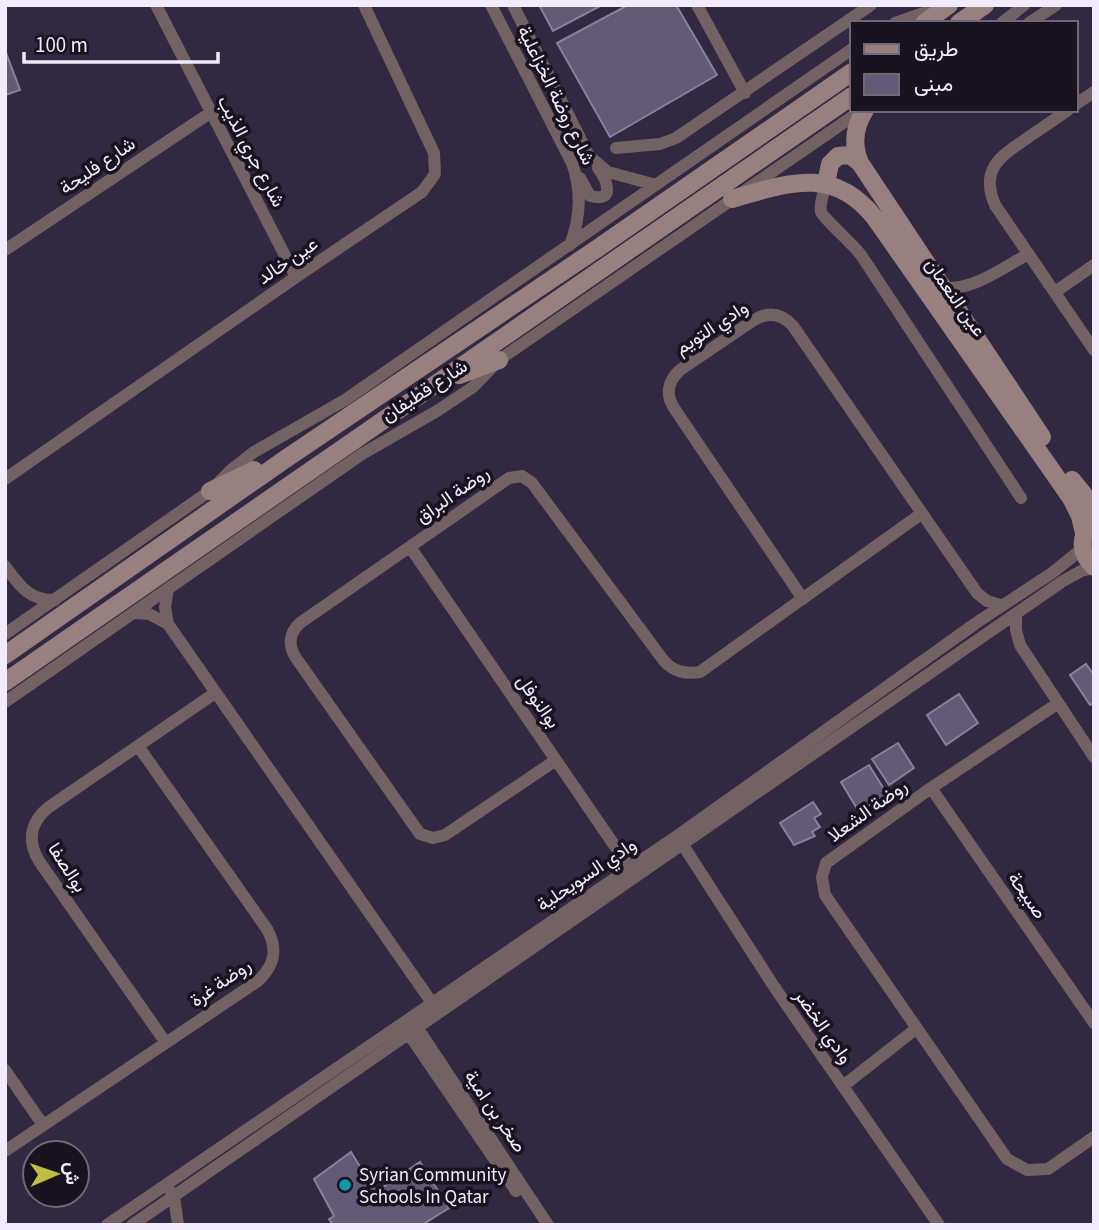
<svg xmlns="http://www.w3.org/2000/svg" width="1099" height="1230" font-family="'Source Sans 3',Vazirmatn,sans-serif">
  <rect width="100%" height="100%" fill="#312841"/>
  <!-- building -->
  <path fill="#615b78" stroke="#87819f" stroke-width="2" d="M 539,5 L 602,5 L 553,31 Z
    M 628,5 L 676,5 L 717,75 L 610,137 L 557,43 Z
    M 5,50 L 20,90 L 5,95 Z
    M 1086,664 L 1094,675 L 1094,703 L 1090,705 L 1070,675 Z
    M 959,694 L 978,723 L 946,745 L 927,715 Z
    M 898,743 L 914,768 L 889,785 L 872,759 Z
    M 869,765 L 887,794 L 859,812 L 841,782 Z
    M 813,802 L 821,814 L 814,818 L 820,827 L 812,832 L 815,836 L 794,845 L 780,823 Z
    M 351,1152 L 376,1192 L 420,1162 L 449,1208 L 422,1225 L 333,1225 L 329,1219 L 334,1216 L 314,1179 Z"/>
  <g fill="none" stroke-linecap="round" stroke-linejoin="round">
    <!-- street -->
    <path stroke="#726263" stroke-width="12" d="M 156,5 L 296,277
      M 491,5 L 572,163 C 582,191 581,217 570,245
      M 513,5 L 589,156 L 608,172 L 656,185
      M 697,5 L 745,93
      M 895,23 L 938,8
      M 1002,23 L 1024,5
      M 1029,23 L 1056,5
      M 1076,104 L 1094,92
      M 1068,110 C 1054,120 1040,129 1026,139 C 999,157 980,170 995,205 L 1094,350
      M 616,148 L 660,144 L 676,138 L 871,5
      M 580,178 L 590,196 C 616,203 607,180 598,168
      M 826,183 C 824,192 819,204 821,212 C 823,218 854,245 861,255 L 1021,498
      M 5,250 L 210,113
      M 942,288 C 973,291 1000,269 1027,255
      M 1055,292 L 1094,265
      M 5,479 L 296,277 L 422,192 L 435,174 L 434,153 L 364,5
      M 410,547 L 634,874
      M 5,566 C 19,585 29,601 55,600
      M 803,599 L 674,408 C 665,394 668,381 680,370 L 754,320 C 769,311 782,314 793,326 L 977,593 L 987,601 L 1001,605
      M 135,613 L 149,614 L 168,624 L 437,1010
      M 1016,614 L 1016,630 L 1020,645 L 1094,757
      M 168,624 L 165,607 L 168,590
      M 5,634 L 210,491 L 231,470 L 254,452 L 345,400 L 852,49
      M 5,702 L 362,454 L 437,411 L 473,387 L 499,360 L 862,110
      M 1057,704 L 931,788 L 826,863 L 822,877 L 825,895 L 1007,1159 L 1027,1170 L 1048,1169 L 1094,1137
      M 556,760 L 445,835 L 433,838 L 420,834 L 296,658 C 288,646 289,633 300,623 L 509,478 L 522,476 L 532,483 L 664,661 C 674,672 685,674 700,672 L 921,514
      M 931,788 L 1094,1023
      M 679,839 L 775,988 L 939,1225
      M 413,1021 L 548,1225
      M 404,1027 L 516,1191
      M 166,1043 L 39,861 C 27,841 30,822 49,807 L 215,693
      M 5,1070 L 43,1125
      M 843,1086 L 917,1028
      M 5,1151 L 258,981 C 275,965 278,949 267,929 L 138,746
      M 171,1192 L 174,1196 L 178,1225
      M 107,1225 L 677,836 L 979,621 L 1052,573 L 1082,549
      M 132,1225 L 1063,581 L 1081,571 L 1094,568"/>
    <!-- secondary -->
    <path stroke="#987f80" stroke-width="18" d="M 924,23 L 949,5
      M 959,23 L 985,5
      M 865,110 C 854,127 852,144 860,163 L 1042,437
      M 826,183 L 830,164 L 838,156 L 850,155 L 860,163
      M 732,199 C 788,183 833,165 875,218 L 1071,498 L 1080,516 L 1084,533
      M 459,375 L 499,360
      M 1072,480 L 1094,507
      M 210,491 L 254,470
      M 1091,523 C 1079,538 1080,554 1094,567
      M 5,655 L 284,460 L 598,248 L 852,72
      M 5,682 L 852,96"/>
  </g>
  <!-- markers -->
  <circle fill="#0f9aa8" stroke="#18131f" stroke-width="2.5" cx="345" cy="1185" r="7"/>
  <g text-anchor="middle" stroke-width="7" stroke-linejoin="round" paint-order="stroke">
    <!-- street labels -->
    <g font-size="19" fill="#f1ebfc" stroke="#18131f">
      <text transform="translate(557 95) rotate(64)" y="7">شارع روضة الخزاعلية</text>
      <text transform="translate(252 151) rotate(62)" y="7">شارع جري الذيب</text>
      <text transform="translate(97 165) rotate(-34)" y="7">شارع فليحة</text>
      <text transform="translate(287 260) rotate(-34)" y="7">عين خالد</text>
      <text transform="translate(956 297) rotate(55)" y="7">عين النعمان</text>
      <text transform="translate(711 327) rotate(-33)" y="7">وادي التويم</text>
      <text transform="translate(424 390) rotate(-33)" y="7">شارع قطيفان</text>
      <text transform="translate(452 494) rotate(-35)" y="7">روضة البراق</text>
      <text transform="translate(539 701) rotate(55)" y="7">بوالنوفل</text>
      <text transform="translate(867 810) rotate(-36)" y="7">روضة الشعلا</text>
      <text transform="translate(68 867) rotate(57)" y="7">بوالصفا</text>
      <text transform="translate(586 874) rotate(-34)" y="7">وادي السويحلية</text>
      <text transform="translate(1028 895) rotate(55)" y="7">صبيحة</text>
      <text transform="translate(220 982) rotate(-35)" y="7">روضة غرة</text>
      <text transform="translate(824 1026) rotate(55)" y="7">وادي الخضر</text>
      <text transform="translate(496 1111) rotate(56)" y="7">صخر بن امية</text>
    </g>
    <!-- poi labels -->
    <g font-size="19" fill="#f1ebfc" stroke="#18131f" text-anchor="start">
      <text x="359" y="1181">Syrian Community<tspan x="359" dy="22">Schools In Qatar</tspan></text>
    </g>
  </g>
  <!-- border -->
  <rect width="1099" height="1230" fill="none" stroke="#f1ebfc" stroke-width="14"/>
  <!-- legend -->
  <rect x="850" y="21" width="228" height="91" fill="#18131f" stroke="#6f6977" stroke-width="2"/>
  <rect x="864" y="44" width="35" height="10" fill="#987f80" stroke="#6f6977" stroke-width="2"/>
  <text x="914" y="56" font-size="21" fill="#f1ebfc">طريق</text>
  <rect x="864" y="74" width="35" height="21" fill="#615b78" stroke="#6f6977" stroke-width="2"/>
  <text x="914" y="91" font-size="21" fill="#f1ebfc">مبنى</text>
  <!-- north arrow -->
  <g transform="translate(56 1174) rotate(88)"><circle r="33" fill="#18131f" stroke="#6f6977" stroke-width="2"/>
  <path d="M0-5L12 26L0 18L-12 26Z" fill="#bebf42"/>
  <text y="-10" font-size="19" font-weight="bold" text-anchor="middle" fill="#f1ebfc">ش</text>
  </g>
  <!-- scale -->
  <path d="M24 52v10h194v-10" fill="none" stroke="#f1ebfc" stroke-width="3.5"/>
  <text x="35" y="52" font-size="21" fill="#f1ebfc" stroke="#18131f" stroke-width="5" paint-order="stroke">100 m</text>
</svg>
